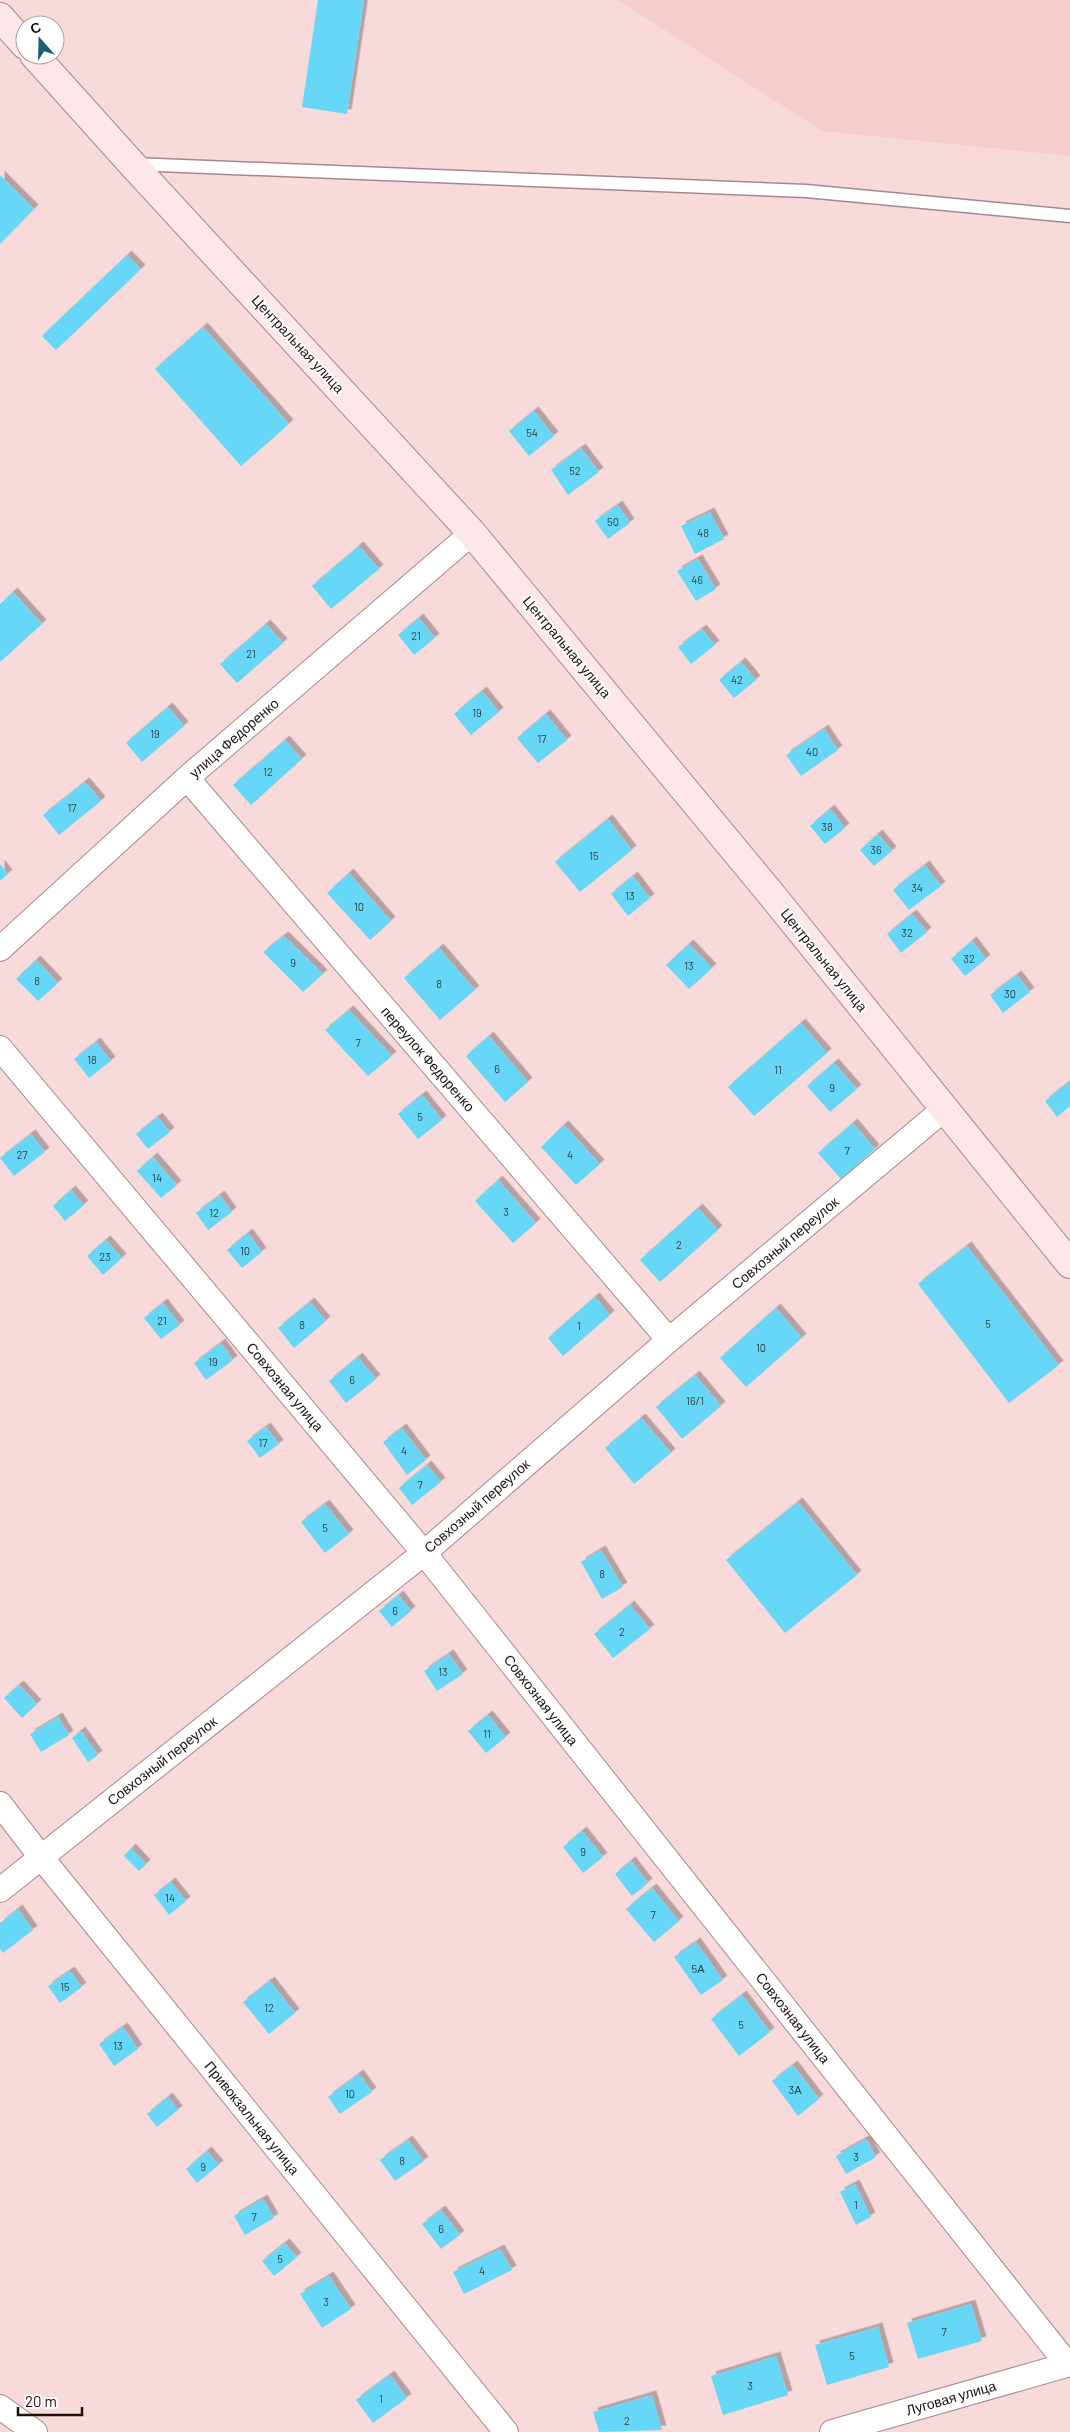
<svg xmlns="http://www.w3.org/2000/svg" width="1070" height="2432" font-family="Barlow,sans-serif">
  <defs>
    <filter id="shadow"><feDropShadow dx="4.5" dy="-4.5" stdDeviation="0" flood-color="#0004"/></filter>
  </defs>
  <rect width="100%" height="100%" fill="#f9dadb"/>
  <!-- built -->
  <path fill="#f4cdce" d="M 618,0 L 1070,0 L 1070,156 L 822,131 Z"/>
  <!-- building -->
  <path fill="#66d7f6" filter="url(#shadow)" d="M 318,0 L 364,0 L 347,114 L 302,107 Z
    M 0,175 L 34,209 L 0,244 Z
    M 127,255 L 141,269 L 56,350 L 42,336 Z
    M 203,327 L 289,424 L 241,466 L 155,369 Z
    M 534,411 L 554,436 L 529,456 L 509,431 Z
    M 581,448 L 599,472 L 568,495 L 551,470 Z
    M 618,505 L 630,523 L 608,539 L 595,521 Z
    M 710,512 L 724,539 L 695,554 L 681,526 Z
    M 359,546 L 379,569 L 331,609 L 312,586 Z
    M 698,559 L 716,589 L 696,601 L 677,571 Z
    M 13,592 L 42,624 L 0,662 L 0,604 Z
    M 419,618 L 435,638 L 414,655 L 398,635 Z
    M 266,624 L 283,643 L 237,683 L 220,664 Z
    M 702,629 L 715,645 L 691,664 L 678,647 Z
    M 741,662 L 756,680 L 734,698 L 719,680 Z
    M 482,691 L 499,712 L 471,735 L 454,714 Z
    M 168,707 L 184,726 L 142,762 L 126,743 Z
    M 546,714 L 567,740 L 538,763 L 517,738 Z
    M 824,729 L 838,750 L 801,776 L 786,755 Z
    M 285,740 L 302,759 L 251,805 L 233,785 Z
    M 85,782 L 101,801 L 59,835 L 43,815 Z
    M 830,809 L 845,828 L 825,844 L 810,826 Z
    M 608,819 L 632,850 L 580,892 L 555,862 Z
    M 878,834 L 892,851 L 874,866 L 860,850 Z
    M 0,864 L 8,874 L 0,881 Z
    M 925,865 L 941,886 L 909,910 L 893,890 Z
    M 349,873 L 391,921 L 370,940 L 327,893 Z
    M 633,876 L 650,898 L 628,916 L 611,894 Z
    M 912,914 L 927,932 L 901,953 L 887,934 Z
    M 284,936 L 323,974 L 303,992 L 263,952 Z
    M 972,941 L 986,959 L 965,976 L 951,959 Z
    M 689,944 L 712,968 L 689,989 L 666,965 Z
    M 439,948 L 475,990 L 440,1020 L 404,978 Z
    M 36,960 L 58,983 L 38,1001 L 16,979 Z
    M 1017,975 L 1030,992 L 1003,1013 L 990,995 Z
    M 349,1010 L 392,1056 L 368,1076 L 325,1030 Z
    M 801,1023 L 827,1053 L 754,1116 L 728,1087 Z
    M 489,1036 L 528,1082 L 505,1102 L 466,1056 Z
    M 96,1042 L 111,1061 L 89,1078 L 74,1059 Z
    M 834,1063 L 857,1089 L 830,1112 L 807,1086 Z
    M 1070,1081 L 1070,1106 L 1057,1117 L 1045,1101 Z
    M 422,1095 L 442,1120 L 418,1139 L 398,1114 Z
    M 158,1117 L 170,1132 L 148,1149 L 136,1134 Z
    M 853,1123 L 875,1149 L 841,1179 L 818,1153 Z
    M 564,1125 L 600,1164 L 576,1185 L 541,1147 Z
    M 31,1134 L 45,1152 L 14,1176 L 0,1158 Z
    M 153,1157 L 177,1185 L 161,1198 L 137,1171 Z
    M 498,1180 L 536,1223 L 513,1243 L 475,1201 Z
    M 71,1190 L 84,1205 L 65,1221 L 53,1206 Z
    M 220,1195 L 232,1212 L 208,1230 L 196,1213 Z
    M 698,1208 L 718,1230 L 660,1282 L 640,1260 Z
    M 248,1233 L 262,1252 L 242,1268 L 227,1250 Z
    M 106,1240 L 122,1258 L 103,1275 L 87,1256 Z
    M 967,1246 L 1059,1365 L 1009,1403 L 918,1284 Z
    M 595,1297 L 610,1315 L 563,1356 L 548,1338 Z
    M 310,1302 L 326,1321 L 294,1348 L 278,1328 Z
    M 163,1303 L 180,1325 L 161,1339 L 144,1318 Z
    M 776,1308 L 802,1338 L 746,1387 L 720,1358 Z
    M 221,1343 L 233,1360 L 206,1380 L 194,1363 Z
    M 358,1357 L 376,1379 L 346,1403 L 329,1381 Z
    M 695,1375 L 721,1406 L 682,1439 L 656,1407 Z
    M 641,1418 L 671,1453 L 634,1484 L 605,1448 Z
    M 266,1427 L 279,1444 L 260,1458 L 247,1441 Z
    M 402,1428 L 426,1460 L 407,1475 L 383,1442 Z
    M 427,1465 L 441,1482 L 412,1505 L 399,1488 Z
    M 798,1502 L 857,1575 L 785,1633 L 726,1560 Z
    M 325,1504 L 349,1534 L 325,1553 L 301,1522 Z
    M 601,1550 L 623,1587 L 602,1599 L 581,1562 Z
    M 399,1595 L 411,1611 L 392,1627 L 379,1611 Z
    M 630,1605 L 650,1629 L 613,1658 L 594,1634 Z
    M 449,1654 L 463,1674 L 437,1691 L 424,1671 Z
    M 19,1685 L 37,1704 L 22,1718 L 4,1698 Z
    M 488,1715 L 506,1737 L 486,1753 L 468,1731 Z
    M 58,1717 L 69,1735 L 41,1752 L 30,1734 Z
    M 81,1731 L 98,1755 L 88,1762 L 72,1738 Z
    M 582,1831 L 603,1857 L 583,1873 L 563,1847 Z
    M 131,1848 L 146,1864 L 139,1871 L 124,1856 Z
    M 631,1861 L 648,1883 L 632,1896 L 615,1874 Z
    M 171,1882 L 186,1901 L 169,1915 L 154,1895 Z
    M 652,1888 L 679,1921 L 654,1942 L 626,1909 Z
    M 18,1909 L 33,1930 L 3,1953 L 0,1949 L 0,1923 Z
    M 696,1942 L 723,1980 L 701,1995 L 674,1957 Z
    M 70,1971 L 82,1987 L 60,2003 L 48,1986 Z
    M 270,1981 L 295,2013 L 269,2034 L 243,2002 Z
    M 742,1995 L 770,2032 L 739,2056 L 711,2019 Z
    M 123,2027 L 138,2049 L 114,2066 L 99,2044 Z
    M 793,2065 L 819,2099 L 798,2116 L 772,2081 Z
    M 359,2074 L 372,2092 L 340,2114 L 328,2097 Z
    M 168,2097 L 178,2110 L 157,2127 L 147,2114 Z
    M 866,2139 L 876,2157 L 846,2174 L 836,2156 Z
    M 408,2140 L 424,2161 L 395,2181 L 380,2160 Z
    M 207,2151 L 219,2165 L 197,2183 L 186,2169 Z
    M 855,2184 L 871,2217 L 856,2225 L 840,2192 Z
    M 263,2199 L 274,2218 L 245,2235 L 234,2216 Z
    M 441,2210 L 460,2235 L 441,2249 L 422,2224 Z
    M 285,2243 L 297,2257 L 274,2276 L 262,2261 Z
    M 500,2249 L 512,2270 L 464,2294 L 453,2272 Z
    M 329,2276 L 351,2309 L 322,2328 L 300,2294 Z
    M 971,2304 L 982,2341 L 918,2359 L 907,2323 Z
    M 878,2327 L 889,2367 L 827,2385 L 815,2345 Z
    M 776,2356 L 788,2395 L 723,2415 L 711,2376 Z
    M 390,2375 L 407,2398 L 373,2423 L 356,2400 Z
    M 652,2395 L 662,2430 L 599,2432 L 593,2412 Z"/>
  <g fill="none" stroke-linecap="round" stroke-linejoin="round">
    <!-- lane casing -->
    <g stroke="#a5898a" stroke-width="15">
      <path id="lane" d="M 134,164 L 806,191 L 1070,216"/>
    </g>
    <!-- street casing -->
    <g stroke="#a5898a" stroke-width="26">
      <path id="street" d="M 187,778 L 669,1340
        M 0,949 L 187,778 L 472,533
        M 0,1048 L 424,1553 L 1068,2365
        M 0,1804 L 41,1857 L 506,2432
        M 0,1890 L 424,1553 L 669,1340 L 943,1110
        M 0,2407 L 35,2432
        M 832,2432 L 1070,2364"/>
    </g>
    <!-- secondary casing -->
    <g stroke="#a5898a" stroke-width="30">
      <path id="secondary" d="M 0,17 L 25,45
        M 34,55 L 132,164 L 472,533 L 771,894 L 1070,1264"/>
    </g>
    <!-- lane -->
    <use href="#lane" stroke="#fff" stroke-width="12"/>
    <!-- street -->
    <use href="#street" stroke="#fff" stroke-width="24"/>
    <!-- secondary -->
    <use href="#secondary" stroke="#fde7e8" stroke-width="28"/>
  </g>
  <g text-anchor="middle" stroke-width="4" stroke-linejoin="round" paint-order="stroke">
    <!-- number labels -->
    <g font-size="11" fill="#2e424a">
      <text x="532" y="437">54</text>
      <text x="575" y="475">52</text>
      <text x="613" y="526">50</text>
      <text x="703" y="537">48</text>
      <text x="697" y="584">46</text>
      <text x="416" y="640">21</text>
      <text x="251" y="658">21</text>
      <text x="737" y="684">42</text>
      <text x="477" y="717">19</text>
      <text x="155" y="738">19</text>
      <text x="542" y="743">17</text>
      <text x="812" y="756">40</text>
      <text x="268" y="776">12</text>
      <text x="72" y="812">17</text>
      <text x="827" y="831">38</text>
      <text x="876" y="854">36</text>
      <text x="594" y="860">15</text>
      <text x="917" y="892">34</text>
      <text x="630" y="900">13</text>
      <text x="359" y="911">10</text>
      <text x="907" y="937">32</text>
      <text x="969" y="963">32</text>
      <text x="293" y="967">9</text>
      <text x="689" y="970">13</text>
      <text x="37" y="985">8</text>
      <text x="439" y="988">8</text>
      <text x="1010" y="998">30</text>
      <text x="358" y="1047">7</text>
      <text x="92" y="1064">18</text>
      <text x="497" y="1073">6</text>
      <text x="778" y="1074">11</text>
      <text x="832" y="1092">9</text>
      <text x="420" y="1121">5</text>
      <text x="847" y="1155">7</text>
      <text x="22" y="1159">27</text>
      <text x="570" y="1159">4</text>
      <text x="157" y="1182">14</text>
      <text x="506" y="1216">3</text>
      <text x="214" y="1217">12</text>
      <text x="679" y="1249">2</text>
      <text x="245" y="1255">10</text>
      <text x="105" y="1261">23</text>
      <text x="162" y="1325">21</text>
      <text x="988" y="1328">5</text>
      <text x="302" y="1329">8</text>
      <text x="579" y="1330">1</text>
      <text x="761" y="1352">10</text>
      <text x="213" y="1366">19</text>
      <text x="352" y="1384">6</text>
      <text x="695" y="1405">16/1</text>
      <text x="263" y="1447">17</text>
      <text x="404" y="1455">4</text>
      <text x="420" y="1489">7</text>
      <text x="325" y="1532">5</text>
      <text x="602" y="1578">8</text>
      <text x="395" y="1615">6</text>
      <text x="622" y="1636">2</text>
      <text x="443" y="1676">13</text>
      <text x="487" y="1738">11</text>
      <text x="583" y="1856">9</text>
      <text x="170" y="1902">14</text>
      <text x="653" y="1919">7</text>
      <text x="698" y="1973">5А</text>
      <text x="65" y="1991">15</text>
      <text x="269" y="2012">12</text>
      <text x="741" y="2029">5</text>
      <text x="118" y="2050">13</text>
      <text x="795" y="2094">3А</text>
      <text x="350" y="2098">10</text>
      <text x="856" y="2161">3</text>
      <text x="402" y="2165">8</text>
      <text x="203" y="2171">9</text>
      <text x="856" y="2209">1</text>
      <text x="254" y="2221">7</text>
      <text x="441" y="2233">6</text>
      <text x="280" y="2263">5</text>
      <text x="482" y="2275">4</text>
      <text x="326" y="2306">3</text>
      <text x="944" y="2336">7</text>
      <text x="852" y="2360">5</text>
      <text x="750" y="2390">3</text>
      <text x="381" y="2403">1</text>
      <text x="627" y="2425">2</text>
    </g>
    <!-- street labels -->
    <g font-size="14" fill="#1b1111" stroke="#fff">
      <text transform="translate(298 344) rotate(47)" y="5">Центральная улица</text>
      <text transform="translate(567 647) rotate(50)" y="5">Центральная улица</text>
      <text transform="translate(234 738) rotate(-41)" y="5">улица Федоренко</text>
      <text transform="translate(824 960) rotate(51)" y="5">Центральная улица</text>
      <text transform="translate(428 1059) rotate(49)" y="5">переулок Федоренко</text>
      <text transform="translate(785 1243) rotate(-40)" y="5">Совхозный переулок</text>
      <text transform="translate(285 1387) rotate(50)" y="5">Совхозная улица</text>
      <text transform="translate(477 1506) rotate(-41)" y="5">Совхозный переулок</text>
      <text transform="translate(541 1700) rotate(52)" y="5">Совхозная улица</text>
      <text transform="translate(162 1761) rotate(-38)" y="5">Совхозный переулок</text>
      <text transform="translate(793 2018) rotate(52)" y="5">Совхозная улица</text>
      <text transform="translate(252 2118) rotate(51)" y="5">Привокзальная улица</text>
      <text transform="translate(951 2398) rotate(-16)" y="5">Луговая улица</text>
    </g>
  </g>
  <!-- north arrow -->
  <g transform="translate(40 40) rotate(340)"><circle r="24" fill="#ffffff" stroke="#a4a0a0"/>
  <path d="M0-4L9 19L0 12L-9 19Z" fill="#1b6072"/>
  <text y="-8" font-size="14" font-weight="bold" text-anchor="middle" fill="#1b1111">С</text>
  </g>
  <!-- scale -->
  <path d="M18 2407v8h64v-8" fill="none" stroke="#1b1111" stroke-width="2.5"/>
  <text x="25" y="2407" font-size="15" fill="#1b1111" stroke="#ffffff" stroke-width="4" paint-order="stroke">20 m</text>
</svg>
